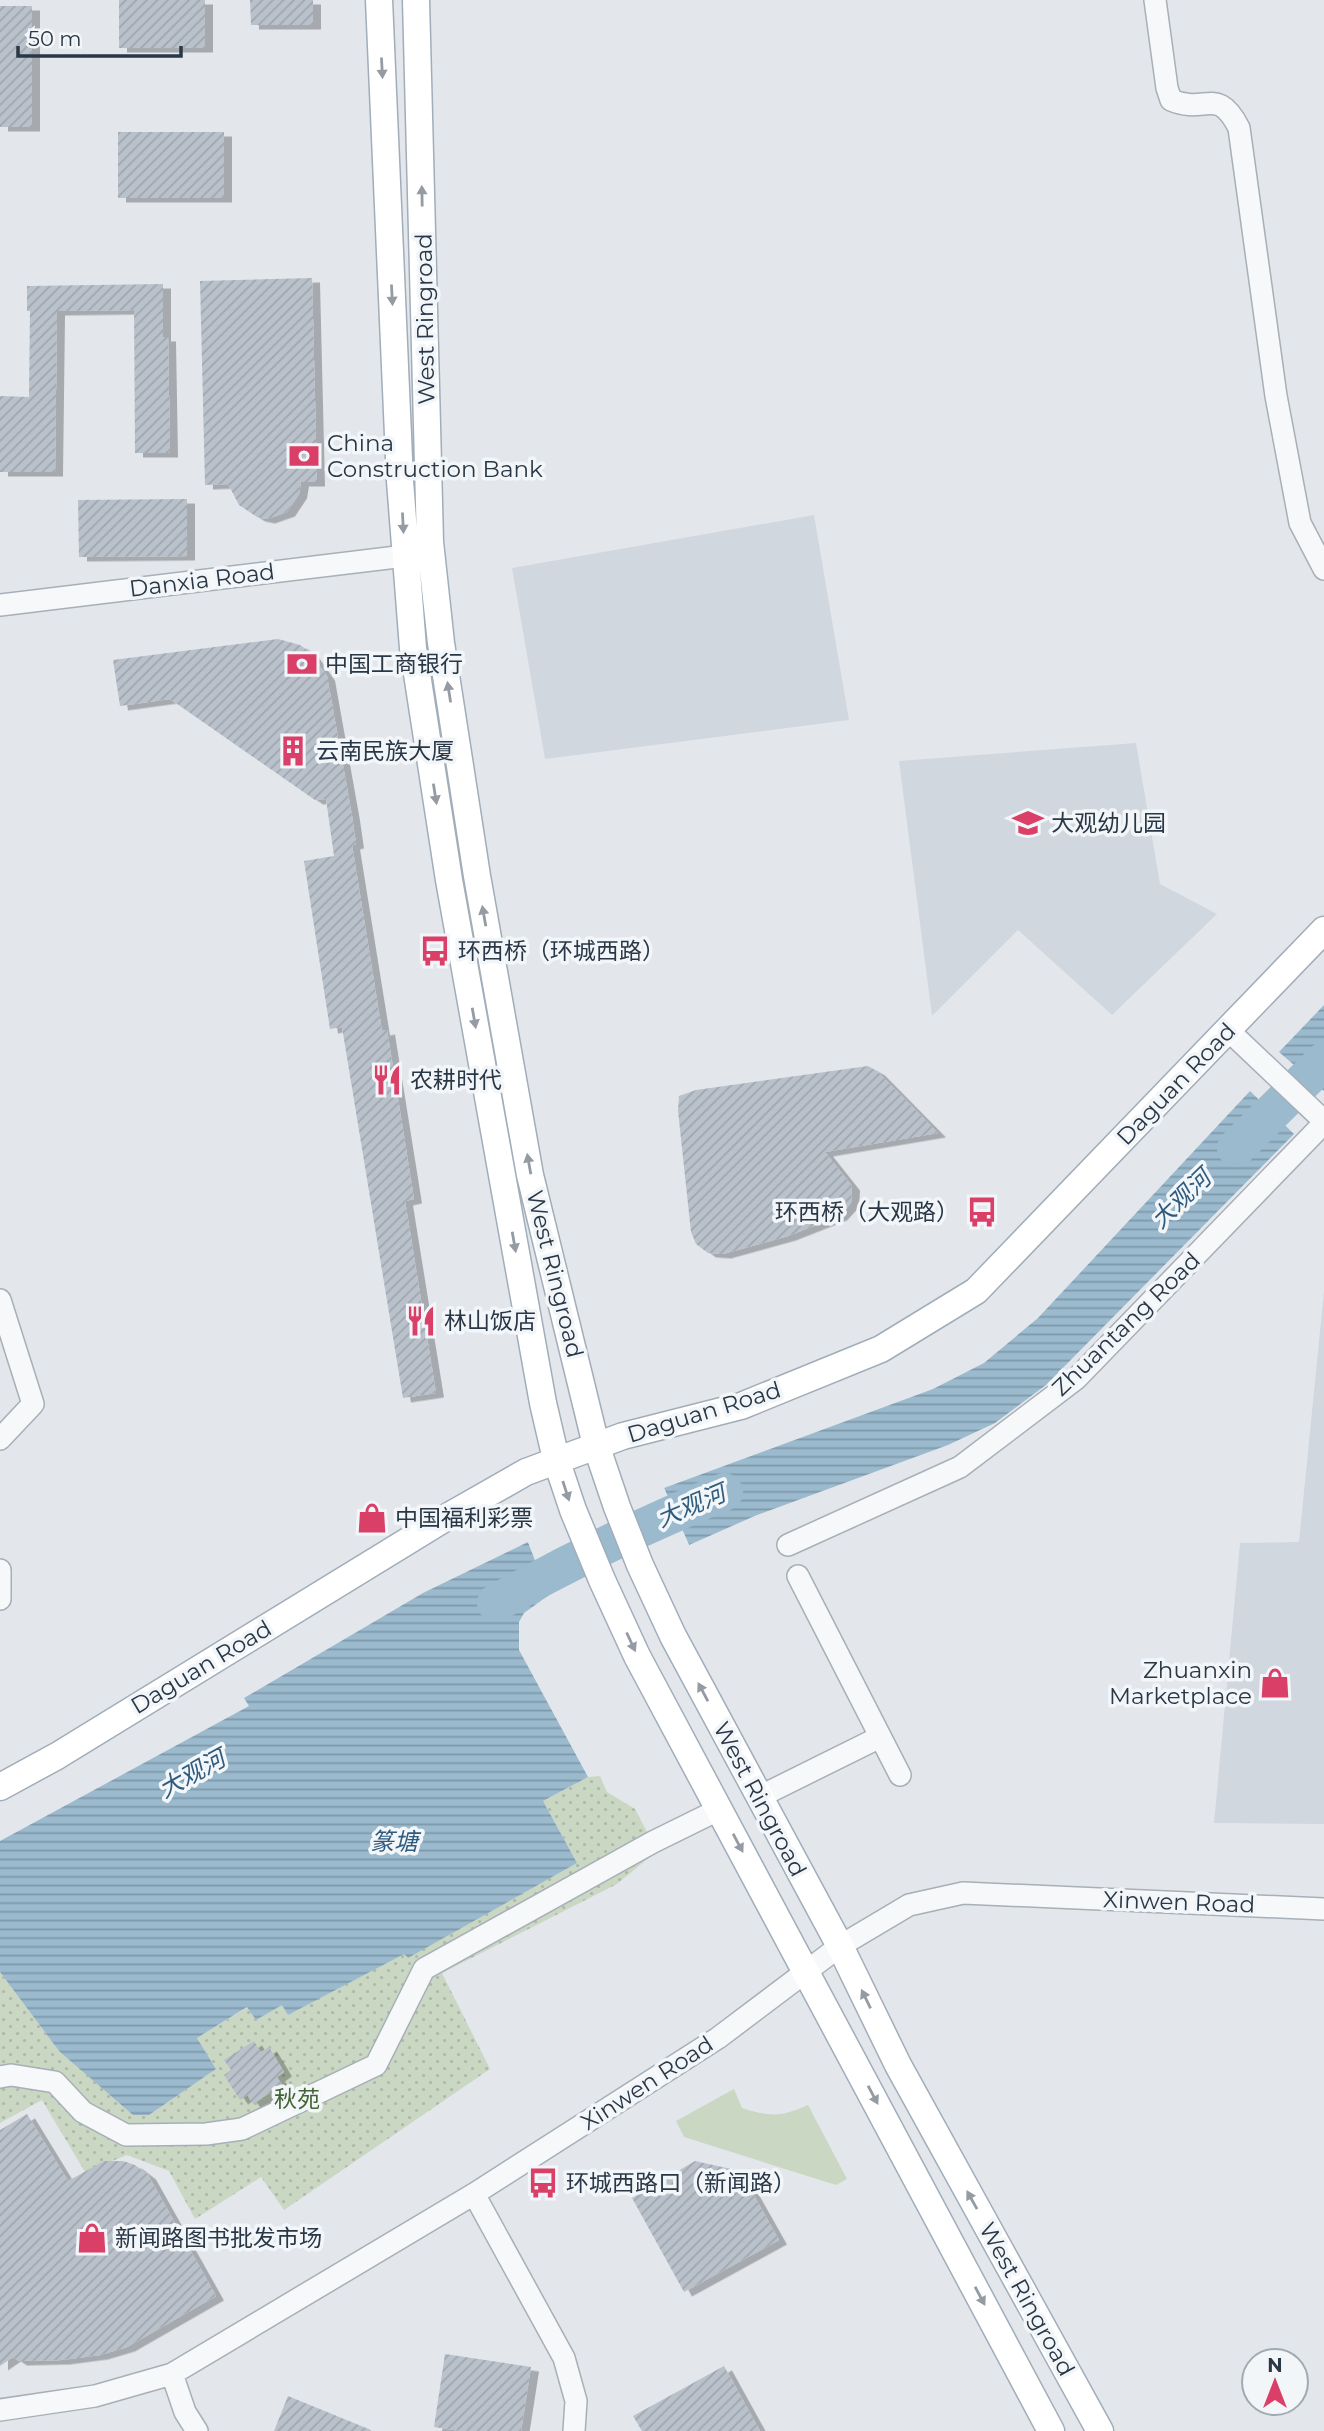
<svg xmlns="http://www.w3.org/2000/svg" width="1324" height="2431" font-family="Montserrat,'Noto Sans SC',sans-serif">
  <defs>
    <pattern id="park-dots" width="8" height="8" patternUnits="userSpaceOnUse" patternTransform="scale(1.75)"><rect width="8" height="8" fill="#cad7c3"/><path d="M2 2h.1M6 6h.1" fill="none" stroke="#aeb9a9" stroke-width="1.8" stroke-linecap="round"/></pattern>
    <pattern id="water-rules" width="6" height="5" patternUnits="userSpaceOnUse" patternTransform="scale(1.75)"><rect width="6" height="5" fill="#9bbace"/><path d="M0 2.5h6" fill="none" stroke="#7e98a9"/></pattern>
    <pattern id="building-hatch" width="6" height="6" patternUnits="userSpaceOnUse" patternTransform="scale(1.75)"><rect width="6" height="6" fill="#b9c1ca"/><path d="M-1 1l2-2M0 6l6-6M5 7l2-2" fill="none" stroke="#9fa6af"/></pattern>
    <filter id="shadow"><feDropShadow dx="8" dy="4.5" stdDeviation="0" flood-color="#0004"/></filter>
  </defs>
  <rect width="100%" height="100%" fill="#e3e7ec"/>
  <!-- built -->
  <path fill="#d0d7de" d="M 814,515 L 849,720 L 545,759 L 512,568 Z
    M 1136,743 L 1160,884 L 1217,914 L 1112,1015 L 1018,930 L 932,1016 L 899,761 Z
    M 1324,1291 L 1324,1824 L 1214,1823 L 1240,1543 L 1299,1542 Z"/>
  <!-- grass -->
  <path fill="#cad7c3" d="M 734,2089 L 742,2108 C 771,2117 781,2117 808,2105 L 847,2179 L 836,2185 L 684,2137 L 676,2121 Z"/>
  <!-- park -->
  <path fill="url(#park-dots)" d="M 600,1776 L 607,1792 L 635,1809 L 657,1851 L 617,1884 L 442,1973 L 490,2069 L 284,2210 L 261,2177 L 195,2219 L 169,2171 L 127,2155 L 85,2172 L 42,2100 L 0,2123 L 0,1972 L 59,2051 L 149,2115 L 216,2069 L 197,2038 L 248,2007 L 256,2020 L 282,2004 L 288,2015 L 404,1953 L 407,1958 L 577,1863 L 543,1801 L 588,1777 Z"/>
  <!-- water -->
  <path fill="url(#water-rules)" d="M 1324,1005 L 1324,1091 L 1279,1052 Z
    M 1250,1091 L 1294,1134 L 1046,1385 L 995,1423 L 948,1445 L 757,1515 L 689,1545 L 664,1488 L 933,1389 L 984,1363 L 1038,1318 Z
    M 528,1542 L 549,1595 L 524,1613 L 519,1622 L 519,1650 L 588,1777 L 543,1801 L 577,1863 L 408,1958 L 404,1954 L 288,2015 L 282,2005 L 256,2020 L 247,2007 L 197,2038 L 216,2069 L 149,2115 L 133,2115 L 59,2051 L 0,1972 L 0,1841 L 249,1706 L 244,1698 L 423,1593 Z"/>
  <!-- pier -->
  <path fill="#e3e7ec" d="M 664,1488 L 689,1545 L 685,1546 L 661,1489 Z
    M 531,1540 L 552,1594 L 550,1599 L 528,1542 Z"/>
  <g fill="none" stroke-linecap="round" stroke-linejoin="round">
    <!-- river -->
    <path stroke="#9bbace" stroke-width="38" d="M 1236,1148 L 1324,1061
      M 496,1603 C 570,1561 646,1524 724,1492"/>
  </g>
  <!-- building -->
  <path fill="url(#building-hatch)" filter="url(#shadow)" d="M 119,0 L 205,0 L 205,48 L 119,48 Z
    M 250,0 L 313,0 L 313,25 L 251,25 Z
    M 0,6 L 32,6 L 32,127 L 0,127 Z
    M 118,132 L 224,132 L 224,198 L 118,198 Z
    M 312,278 L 317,482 L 301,482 L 299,494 L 287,512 L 267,519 L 257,517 L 239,505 L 228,484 L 205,485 L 200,281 Z
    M 163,284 L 163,337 L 168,337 L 170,453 L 135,453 L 134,310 L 57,311 L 55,472 L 0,472 L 0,396 L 29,397 L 30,311 L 27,311 L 27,286 Z
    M 187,499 L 187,556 L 79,557 L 78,500 Z
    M 278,639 L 300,645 L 310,652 L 327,676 L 352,816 L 356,844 L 352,845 L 382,1031 L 387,1030 L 414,1199 L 405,1201 L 436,1393 L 403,1398 L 342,1027 L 330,1029 L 304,861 L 334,856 L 326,799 L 315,800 L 170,699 L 120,706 L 113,660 Z
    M 868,1066 L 877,1071 L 938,1133 L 825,1152 L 852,1186 L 851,1203 L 839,1216 L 788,1236 L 723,1254 L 708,1253 L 696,1244 L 691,1232 L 678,1111 L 679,1096 L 696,1090 Z
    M 254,2041 L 261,2052 L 269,2047 L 284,2072 L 277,2077 L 282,2085 L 253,2104 L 247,2095 L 240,2100 L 224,2075 L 231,2070 L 224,2060 Z
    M 27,2114 L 68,2181 L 104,2161 L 123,2161 L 135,2165 L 148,2175 L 216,2296 L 127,2347 L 100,2355 L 62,2360 L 19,2361 L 13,2357 L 0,2366 L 0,2130 Z
    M 695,2161 L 740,2171 L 779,2240 L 684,2292 L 632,2198 Z
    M 445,2354 L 531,2367 L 521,2431 L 460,2431 L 434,2427 Z
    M 724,2366 L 760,2431 L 642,2431 L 633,2416 Z
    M 288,2396 L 371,2430 L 371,2431 L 274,2431 Z"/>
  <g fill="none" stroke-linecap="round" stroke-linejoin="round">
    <!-- minor casing -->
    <g stroke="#a7afb7" stroke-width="24">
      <path id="minor" d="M 1155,0 L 1167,88 L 1171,100 C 1206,115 1217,85 1239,128 L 1276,396 L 1300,523 L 1324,569
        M 0,605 L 405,556
        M 1228,1030 L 1324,1121
        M 0,1300 L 33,1404 L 0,1439
        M 788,1545 L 960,1467 L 1076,1379 L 1324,1123
        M 0,1570 L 0,1599
        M 798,1576 L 900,1775
        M 759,1797 L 880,1737
        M 0,2077 L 11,2075 L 55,2082 L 83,2112 L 126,2135 L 206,2134 L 242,2129 L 376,2065 L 424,1969 L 653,1842 L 720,1809
        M 474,2194 L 564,2358 L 576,2401 L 574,2431
        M 172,2374 L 185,2412 L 197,2431
        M 0,2410 L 95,2396 L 172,2374 L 474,2194 L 718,2038 L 840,1946 L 909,1905 L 963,1893 L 1324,1909"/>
    </g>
    <!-- major casing -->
    <g stroke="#a1adb9" stroke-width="29">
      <path id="major" d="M 379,0 L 400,481 L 413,648 L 449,880 L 543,1403 L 556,1459 L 573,1510 L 602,1580 L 637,1656 L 1051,2431
        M 416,0 L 430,542 L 441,643 L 477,876 L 530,1175 L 596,1445 L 617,1507 L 640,1565 L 673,1636 L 840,1946 L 898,2065 L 1100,2431
        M 0,1787 L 57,1756 L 447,1517 L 526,1472 L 623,1436 L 741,1406 L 881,1349 L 976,1291 L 1324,930"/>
    </g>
    <!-- minor -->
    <use href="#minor" stroke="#f6f8fa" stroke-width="21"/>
    <!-- major -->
    <use href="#major" stroke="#fff" stroke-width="26"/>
  </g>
  <!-- one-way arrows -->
  <defs><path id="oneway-solid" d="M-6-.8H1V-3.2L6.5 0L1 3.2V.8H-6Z" transform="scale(1.75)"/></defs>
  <g fill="#949ba2">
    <use href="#oneway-solid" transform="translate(382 68) rotate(87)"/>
    <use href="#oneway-solid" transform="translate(422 196) rotate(-91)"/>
    <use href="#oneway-solid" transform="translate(392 295) rotate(87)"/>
    <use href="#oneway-solid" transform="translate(403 523) rotate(87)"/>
    <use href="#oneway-solid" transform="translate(449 692) rotate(-99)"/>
    <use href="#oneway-solid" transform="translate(435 794) rotate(81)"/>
    <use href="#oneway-solid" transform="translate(484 916) rotate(-100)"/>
    <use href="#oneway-solid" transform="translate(474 1018) rotate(80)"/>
    <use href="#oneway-solid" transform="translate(529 1164) rotate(-100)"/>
    <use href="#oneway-solid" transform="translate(514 1242) rotate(80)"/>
    <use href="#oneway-solid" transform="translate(566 1491) rotate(72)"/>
    <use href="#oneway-solid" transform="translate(631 1642) rotate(65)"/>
    <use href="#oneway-solid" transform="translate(703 1692) rotate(-118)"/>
    <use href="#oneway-solid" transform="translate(738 1843) rotate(62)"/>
    <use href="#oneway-solid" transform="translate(866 1999) rotate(-116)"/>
    <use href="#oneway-solid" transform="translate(873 2095) rotate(62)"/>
    <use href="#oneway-solid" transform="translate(972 2200) rotate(-119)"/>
    <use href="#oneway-solid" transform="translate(980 2296) rotate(62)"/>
  </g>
  <!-- icons -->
  <defs>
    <g id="bank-bare" transform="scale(2.415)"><path d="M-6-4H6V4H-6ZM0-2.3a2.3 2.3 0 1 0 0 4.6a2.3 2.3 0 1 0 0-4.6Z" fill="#da3f68" stroke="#f3f6f9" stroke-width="2.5" paint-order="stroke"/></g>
    <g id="building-bare" transform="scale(2.415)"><path d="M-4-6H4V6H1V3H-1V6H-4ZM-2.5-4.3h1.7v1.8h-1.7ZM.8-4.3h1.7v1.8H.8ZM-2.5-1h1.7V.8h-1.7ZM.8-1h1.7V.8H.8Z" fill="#da3f68" stroke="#f3f6f9" stroke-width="2.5" paint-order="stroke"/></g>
    <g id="school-bare" transform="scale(2.415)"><path d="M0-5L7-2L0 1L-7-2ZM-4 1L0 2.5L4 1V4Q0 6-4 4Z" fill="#da3f68" stroke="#f3f6f9" stroke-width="2.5" paint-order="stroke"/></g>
    <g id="bus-bare" transform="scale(2.415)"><path d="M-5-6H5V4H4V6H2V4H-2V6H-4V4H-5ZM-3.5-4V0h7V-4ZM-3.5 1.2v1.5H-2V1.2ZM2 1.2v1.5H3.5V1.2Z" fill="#da3f68" stroke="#f3f6f9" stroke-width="2.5" paint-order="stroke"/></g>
    <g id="restaurant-bare" transform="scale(2.415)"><path d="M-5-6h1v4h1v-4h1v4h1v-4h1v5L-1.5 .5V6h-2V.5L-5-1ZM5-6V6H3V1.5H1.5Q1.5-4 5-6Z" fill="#da3f68" stroke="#f3f6f9" stroke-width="2.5" paint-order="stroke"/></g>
    <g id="shop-bare" transform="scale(2.415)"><path d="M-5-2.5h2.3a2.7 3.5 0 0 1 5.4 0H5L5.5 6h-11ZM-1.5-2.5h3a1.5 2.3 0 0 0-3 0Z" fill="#da3f68" stroke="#f3f6f9" stroke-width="2.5" paint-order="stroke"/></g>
  </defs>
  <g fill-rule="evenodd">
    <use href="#bank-bare" x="304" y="456"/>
    <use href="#bank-bare" x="302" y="664"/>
    <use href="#building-bare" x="293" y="751"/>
    <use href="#school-bare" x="1028" y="823"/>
    <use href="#bus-bare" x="435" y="951"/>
    <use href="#restaurant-bare" x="387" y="1080"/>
    <use href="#bus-bare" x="982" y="1212"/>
    <use href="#restaurant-bare" x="421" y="1321"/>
    <use href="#shop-bare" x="372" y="1518"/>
    <use href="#shop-bare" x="1275" y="1683"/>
    <use href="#bus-bare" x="543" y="2183"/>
    <use href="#shop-bare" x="92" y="2238"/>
  </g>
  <g text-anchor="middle" stroke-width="7" stroke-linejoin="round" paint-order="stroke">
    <!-- street labels -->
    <g font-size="23" fill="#293746" stroke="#f3f6f9">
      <text transform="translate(425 319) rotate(-91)" y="8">West Ringroad</text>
      <text transform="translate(202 580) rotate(-7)" y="8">Danxia Road</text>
      <text transform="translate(1176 1084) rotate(-46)" y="8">Daguan Road</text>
      <text transform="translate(555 1274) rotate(76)" y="8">West Ringroad</text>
      <text transform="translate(1126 1324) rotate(-44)" y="8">Zhuantang Road</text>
      <text transform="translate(704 1412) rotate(-17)" y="8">Daguan Road</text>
      <text transform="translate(201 1667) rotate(-31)" y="8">Daguan Road</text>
      <text transform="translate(760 1799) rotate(62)" y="8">West Ringroad</text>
      <text transform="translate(1179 1902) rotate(2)" y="8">Xinwen Road</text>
      <text transform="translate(647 2083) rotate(-33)" y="8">Xinwen Road</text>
      <text transform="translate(1027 2299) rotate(61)" y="8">West Ringroad</text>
    </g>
    <!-- poi labels -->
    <g font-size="23" fill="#293746" stroke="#f3f6f9" text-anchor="start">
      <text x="327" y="451">China<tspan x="327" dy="26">Construction Bank</tspan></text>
      <text x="325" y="672">中国工商银行</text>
      <text x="316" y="759">云南民族大厦</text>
      <text x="1051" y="831">大观幼儿园</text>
      <text x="458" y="959">环西桥（环城西路）</text>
      <text x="410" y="1088">农耕时代</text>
      <text x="959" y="1220" text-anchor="end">环西桥（大观路）</text>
      <text x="444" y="1329">林山饭店</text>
      <text x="395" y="1526">中国福利彩票</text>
      <text x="1252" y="1678" text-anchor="end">Zhuanxin<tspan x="1252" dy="26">Marketplace</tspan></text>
      <text x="566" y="2191">环城西路口（新闻路）</text>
      <text x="115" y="2246">新闻路图书批发市场</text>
    </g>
    <!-- park labels -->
    <g font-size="23" fill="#436335" stroke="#f3f6f9">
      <text x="297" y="2107">秋苑</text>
    </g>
    <!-- water labels -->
    <g font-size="24" font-style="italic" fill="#2f5b7e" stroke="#f3f6f9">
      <text transform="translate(1181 1199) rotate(-44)" y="8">大观河</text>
      <text transform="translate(691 1506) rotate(-23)" y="8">大观河</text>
      <text transform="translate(192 1774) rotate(-29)" y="8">大观河</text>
      <text x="394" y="1850">篆塘</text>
    </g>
  </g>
  <!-- north arrow -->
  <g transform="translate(1275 2382)"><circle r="33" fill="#f3f6f9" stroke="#a2aab1" stroke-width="2"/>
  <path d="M0-5L12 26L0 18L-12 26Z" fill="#da3f68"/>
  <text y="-10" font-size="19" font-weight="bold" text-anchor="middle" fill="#293746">N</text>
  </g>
  <!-- scale -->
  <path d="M18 46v10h163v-10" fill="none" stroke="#293746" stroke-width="3.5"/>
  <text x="28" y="46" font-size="21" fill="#293746" stroke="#f3f6f9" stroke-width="5" paint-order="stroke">50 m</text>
</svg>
